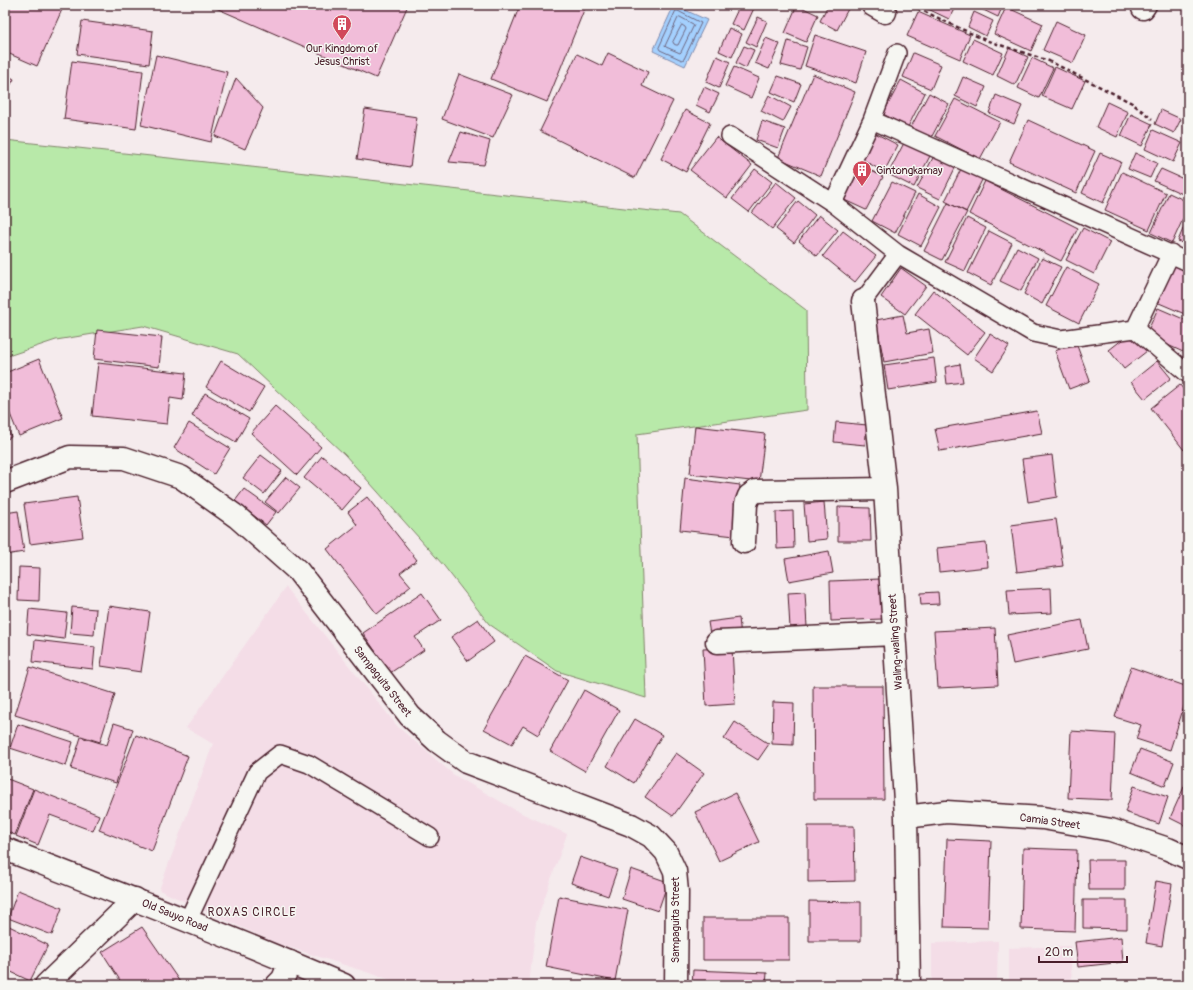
<svg xmlns="http://www.w3.org/2000/svg" width="1193" height="990" font-family="Pangolin,sans-serif">
  <rect width="100%" height="100%" fill="#f5ebed"/>
  <filter id="ink" filterUnits="userSpaceOnUse"><feTurbulence type="fractalNoise" baseFrequency=".025" numOctaves="2"/><feDisplacementMap in="SourceGraphic" scale="8" xChannelSelector="R" yChannelSelector="G"/><feConvolveMatrix kernelMatrix="1 2 1 2 8 2 1 2 1" color-interpolation-filters="sRGB"/></filter>
  <g filter="url(#ink)">
    <!-- built -->
    <path fill="#f4dde7" d="M 286,587 L 398,727 L 454,775 L 519,812 L 567,834 L 536,922 L 529,985 L 405,985 L 385,978 L 276,943 L 159,890 L 213,744 L 186,728 Z
      M 998,941 L 997,985 L 932,985 L 932,943 Z
      M 1070,946 L 1072,985 L 1009,985 L 1009,948 Z"/>
    <!-- green -->
    <path fill="#b8e9a9" stroke="#81846a" d="M 5,140 L 679,214 L 806,310 L 807,410 L 637,434 L 646,698 L 557,671 L 489,624 L 444,566 L 345,455 L 238,354 L 143,326 L 56,340 L 5,357 Z"/>
    <!-- water -->
    <path fill="#a4d0fe" stroke="#8089aa" d="M 674,5 L 707,20 L 685,66 L 653,51 Z"/>
    <g fill="none" stroke-linecap="round" stroke-linejoin="round">
      <!-- shore -->
      <path stroke="#6e667f" stroke-width="1" d="M 676,11 L 678,11 L 701,23 L 684,59 L 682,60 L 660,50 L 659,48 Z
        M 680,17 L 693,24 L 694,25 L 681,52 L 680,53 L 666,47 L 665,46 L 678,18 Z
        M 682,25 L 685,27 L 686,29 L 678,45 L 676,45 L 674,44 L 673,42 Z"/>
    </g>
    <!-- building -->
    <path fill="#f1bdd9" stroke="#4a1f2b" d="M 5,5 L 64,5 L 37,66 L 5,52 Z
      M 209,5 L 408,5 L 376,78 Z
      M 520,5 L 586,5 L 547,102 L 491,79 Z
      M 740,5 L 752,5 L 755,6 L 744,30 L 731,24 Z
      M 797,5 L 818,15 L 806,42 L 785,33 Z
      M 828,5 L 845,5 L 849,7 L 837,30 L 820,21 Z
      M 927,5 L 956,5 L 949,19 L 926,8 Z
      M 978,5 L 1003,5 L 998,17 L 977,7 Z
      M 1006,7 L 1043,24 L 1031,51 L 994,34 Z
      M 918,12 L 970,35 L 960,59 L 907,36 Z
      M 974,12 L 993,21 L 986,36 L 968,27 Z
      M 758,17 L 767,21 L 756,47 L 746,42 Z
      M 82,21 L 153,31 L 149,64 L 77,54 Z
      M 1056,21 L 1086,35 L 1073,63 L 1043,50 Z
      M 729,28 L 742,34 L 732,57 L 719,51 Z
      M 815,35 L 866,52 L 856,83 L 805,66 Z
      M 766,38 L 780,44 L 769,69 L 755,63 Z
      M 973,39 L 1003,53 L 993,75 L 963,61 Z
      M 788,41 L 807,47 L 800,70 L 781,65 Z
      M 744,46 L 754,50 L 746,68 L 736,63 Z
      M 1009,48 L 1028,57 L 1015,85 L 997,76 Z
      M 608,53 L 648,72 L 642,86 L 673,101 L 635,178 L 540,131 L 577,54 L 602,66 Z
      M 913,53 L 941,65 L 931,89 L 903,77 Z
      M 156,55 L 227,72 L 211,142 L 141,125 Z
      M 717,56 L 730,62 L 719,88 L 706,82 Z
      M 1032,58 L 1053,68 L 1039,98 L 1018,88 Z
      M 72,61 L 143,71 L 136,129 L 64,119 Z
      M 734,67 L 759,78 L 751,98 L 725,86 Z
      M 1055,67 L 1085,81 L 1072,109 L 1042,96 Z
      M 5,74 L 14,79 L 5,95 Z
      M 459,74 L 513,95 L 493,138 L 442,119 Z
      M 813,74 L 855,92 L 821,176 L 778,158 Z
      M 778,76 L 801,84 L 794,102 L 771,92 Z
      M 963,77 L 986,87 L 977,107 L 955,96 Z
      M 236,78 L 263,108 L 245,149 L 215,136 Z
      M 901,80 L 925,93 L 908,127 L 883,114 Z
      M 704,87 L 719,94 L 710,112 L 696,105 Z
      M 929,93 L 949,104 L 931,138 L 911,127 Z
      M 769,95 L 791,107 L 783,122 L 761,111 Z
      M 996,95 L 1022,106 L 1014,124 L 989,113 Z
      M 955,99 L 1000,122 L 980,159 L 935,136 Z
      M 1107,102 L 1128,112 L 1117,137 L 1096,127 Z
      M 365,109 L 417,117 L 410,167 L 357,159 Z
      M 685,110 L 710,123 L 686,172 L 661,159 Z
      M 1161,110 L 1181,119 L 1174,133 L 1155,124 Z
      M 1131,114 L 1152,124 L 1142,146 L 1121,136 Z
      M 1028,120 L 1095,151 L 1076,193 L 1009,162 Z
      M 762,121 L 785,129 L 778,148 L 756,140 Z
      M 1153,130 L 1182,143 L 1173,162 L 1145,149 Z
      M 871,131 L 898,145 L 884,172 L 858,157 Z
      M 461,132 L 490,141 L 484,165 L 449,162 Z
      M 716,137 L 752,165 L 727,198 L 690,170 Z
      M 906,139 L 932,152 L 914,187 L 888,174 Z
      M 1100,153 L 1121,162 L 1103,203 L 1082,193 Z
      M 1135,153 L 1157,163 L 1150,178 L 1128,169 Z
      M 935,154 L 956,166 L 940,199 L 917,188 Z
      M 857,163 L 883,177 L 866,210 L 840,198 Z
      M 962,167 L 983,178 L 966,212 L 945,201 Z
      M 755,169 L 772,182 L 749,212 L 732,199 Z
      M 1161,169 L 1188,181 L 1187,196 L 1154,181 Z
      M 1122,172 L 1166,193 L 1149,230 L 1105,210 Z
      M 985,181 L 1078,228 L 1061,261 L 969,214 Z
      M 776,182 L 796,198 L 772,229 L 752,213 Z
      M 892,182 L 915,193 L 895,233 L 872,221 Z
      M 1169,193 L 1188,202 L 1188,208 L 1172,243 L 1151,233 Z
      M 918,194 L 941,207 L 921,246 L 898,234 Z
      M 798,201 L 815,215 L 794,243 L 776,229 Z
      M 948,203 L 967,212 L 942,260 L 924,251 Z
      M 819,215 L 838,230 L 817,256 L 799,241 Z
      M 1188,217 L 1188,245 L 1178,241 Z
      M 967,218 L 986,228 L 965,271 L 945,262 Z
      M 1083,228 L 1110,242 L 1094,274 L 1066,260 Z
      M 843,231 L 876,256 L 855,282 L 823,256 Z
      M 989,231 L 1012,243 L 991,285 L 968,273 Z
      M 1017,247 L 1038,258 L 1021,291 L 1000,281 Z
      M 1042,258 L 1061,267 L 1042,304 L 1024,294 Z
      M 1168,263 L 1188,272 L 1188,312 L 1187,315 L 1152,300 Z
      M 1066,267 L 1099,284 L 1079,323 L 1046,306 Z
      M 901,268 L 926,286 L 905,314 L 881,297 Z
      M 933,290 L 985,332 L 967,355 L 915,314 Z
      M 1158,308 L 1188,321 L 1188,341 L 1183,352 L 1146,335 Z
      M 903,315 L 907,333 L 929,329 L 933,353 L 884,362 L 876,320 Z
      M 97,330 L 162,337 L 159,367 L 94,359 Z
      M 1132,332 L 1147,351 L 1124,369 L 1109,350 Z
      M 990,334 L 1009,346 L 993,371 L 974,358 Z
      M 1076,343 L 1090,381 L 1069,389 L 1055,351 Z
      M 934,358 L 937,382 L 888,390 L 884,365 Z
      M 39,359 L 63,418 L 19,436 L 5,402 L 5,373 Z
      M 221,361 L 264,387 L 249,412 L 206,387 Z
      M 1157,361 L 1171,378 L 1145,399 L 1131,382 Z
      M 98,363 L 186,373 L 183,400 L 170,398 L 167,424 L 92,416 Z
      M 960,364 L 963,382 L 947,384 L 945,367 Z
      M 1180,385 L 1188,395 L 1188,447 L 1184,450 L 1151,408 Z
      M 205,393 L 249,419 L 236,442 L 192,416 Z
      M 275,406 L 321,447 L 297,475 L 251,433 Z
      M 1037,411 L 1042,433 L 940,451 L 935,429 Z
      M 5,421 L 11,437 L 5,440 Z
      M 836,422 L 867,425 L 865,445 L 834,442 Z
      M 189,423 L 230,448 L 214,474 L 174,448 Z
      M 695,426 L 765,434 L 759,482 L 690,474 Z
      M 261,455 L 282,471 L 264,494 L 243,478 Z
      M 1052,455 L 1057,497 L 1028,502 L 1022,459 Z
      M 322,456 L 361,488 L 342,510 L 304,478 Z
      M 286,477 L 300,488 L 279,513 L 265,502 Z
      M 685,478 L 740,485 L 735,536 L 680,530 Z
      M 244,489 L 276,512 L 266,525 L 235,501 Z
      M 77,497 L 83,537 L 30,544 L 24,504 Z
      M 367,497 L 417,560 L 400,573 L 411,586 L 377,614 L 327,549 L 357,525 L 348,512 Z
      M 824,502 L 827,539 L 807,541 L 804,504 Z
      M 838,507 L 870,508 L 871,541 L 838,541 Z
      M 18,511 L 24,552 L 5,555 L 5,513 Z
      M 793,511 L 794,548 L 777,549 L 776,512 Z
      M 1056,519 L 1063,566 L 1017,572 L 1011,525 Z
      M 986,543 L 988,567 L 939,572 L 937,548 Z
      M 829,551 L 833,573 L 789,581 L 785,559 Z
      M 19,567 L 40,568 L 39,601 L 18,600 Z
      M 880,579 L 882,619 L 831,621 L 830,581 Z
      M 1051,588 L 1052,613 L 1009,615 L 1007,590 Z
      M 805,592 L 807,627 L 790,628 L 788,593 Z
      M 938,592 L 939,604 L 921,605 L 920,593 Z
      M 422,593 L 441,620 L 415,637 L 424,650 L 390,673 L 363,633 Z
      M 109,606 L 150,612 L 141,672 L 101,666 Z
      M 72,607 L 96,609 L 94,635 L 70,633 Z
      M 29,609 L 67,613 L 64,639 L 27,634 Z
      M 739,618 L 741,636 L 711,641 L 708,622 Z
      M 478,619 L 494,642 L 468,661 L 451,637 Z
      M 1082,620 L 1088,649 L 1013,664 L 1007,635 Z
      M 995,628 L 998,685 L 938,688 L 934,631 Z
      M 35,640 L 95,647 L 93,669 L 33,662 Z
      M 732,648 L 735,704 L 706,706 L 703,649 Z
      M 525,656 L 568,680 L 538,735 L 523,726 L 512,744 L 484,729 Z
      M 30,667 L 115,694 L 100,742 L 15,715 Z
      M 1131,667 L 1188,687 L 1188,694 L 1170,750 L 1136,739 L 1141,725 L 1115,717 Z
      M 813,686 L 883,686 L 884,799 L 814,799 Z
      M 584,690 L 619,710 L 585,771 L 550,751 Z
      M 773,702 L 794,703 L 793,745 L 772,744 Z
      M 635,719 L 662,735 L 634,783 L 607,766 Z
      M 735,722 L 769,744 L 758,760 L 724,739 Z
      M 114,723 L 133,729 L 116,783 L 71,769 L 81,737 L 107,745 Z
      M 18,724 L 73,742 L 66,766 L 10,748 Z
      M 1071,731 L 1115,734 L 1112,800 L 1068,798 Z
      M 136,735 L 188,756 L 152,851 L 99,830 Z
      M 1140,749 L 1174,762 L 1165,786 L 1131,772 Z
      M 676,753 L 704,773 L 673,816 L 645,797 Z
      M 5,778 L 33,789 L 15,835 L 5,831 Z
      M 1188,778 L 1188,827 L 1170,818 Z
      M 1134,786 L 1168,797 L 1159,824 L 1125,812 Z
      M 34,789 L 99,815 L 93,831 L 50,815 L 38,845 L 16,836 Z
      M 735,793 L 759,842 L 719,861 L 695,812 Z
      M 808,826 L 854,826 L 855,881 L 808,882 Z
      M 947,839 L 991,841 L 988,928 L 944,927 Z
      M 1023,848 L 1077,850 L 1075,931 L 1021,929 Z
      M 580,857 L 617,870 L 608,896 L 571,883 Z
      M 1088,860 L 1125,860 L 1125,890 L 1089,890 Z
      M 631,869 L 668,882 L 658,911 L 622,899 Z
      M 1156,881 L 1172,884 L 1162,946 L 1146,943 Z
      M 18,890 L 62,908 L 52,935 L 8,918 Z
      M 559,896 L 628,910 L 615,981 L 546,967 Z
      M 1083,900 L 1127,900 L 1127,929 L 1083,928 Z
      M 809,901 L 861,902 L 861,941 L 809,941 Z
      M 703,918 L 789,918 L 789,960 L 703,960 Z
      M 5,924 L 48,945 L 30,981 L 5,969 Z
      M 142,927 L 182,985 L 123,985 L 102,952 Z
      M 1121,937 L 1123,962 L 1078,967 L 1075,942 Z
      M 693,970 L 767,973 L 766,985 L 692,985 Z"/>
    <g fill="none" stroke-linecap="round" stroke-linejoin="round">
      <!-- service casing -->
      <g stroke="#4a1f2b" stroke-width="20">
        <path id="service" d="M 872,120 L 1188,262
          M 730,136 L 833,203 L 898,254 L 863,301
          M 833,203 L 872,120 L 897,53
          M 898,254 L 1033,333 L 1061,339 L 1135,329 L 1188,374
          M 1135,329 L 1171,253
          M 188,920 L 257,772 L 280,754 L 309,764 L 430,837"/>
      </g>
      <!-- pedestrian casing -->
      <g stroke="#4a1f2b" stroke-width="25">
        <path id="pedestrian" d="M 873,5 L 885,12"/>
      </g>
      <!-- minor casing -->
      <g stroke="#4a1f2b" stroke-width="25">
        <path id="minor" d="M 1143,8 L 1145,5
          M 863,301 L 885,489 L 906,817 L 909,985
          M 5,482 L 70,457 L 124,458 L 181,477 L 237,517 L 298,571 L 410,716 L 437,741 L 466,762 L 631,825 L 651,836 L 666,852 L 675,871 L 677,892 L 676,985
          M 744,542 L 746,504 L 749,496 L 756,491 L 885,489
          M 717,642 L 894,634
          M 906,817 L 946,812 L 1043,818 L 1111,830 L 1168,849 L 1188,858
          M 46,985 L 135,899
          M 277,985 L 283,979 L 290,962"/>
      </g>
      <!-- secondary casing -->
      <g stroke="#4a1f2b" stroke-width="25">
        <path id="secondary" d="M 5,849 C 118,893 232,937 344,985"/>
      </g>
      <!-- path -->
      <path stroke="#4a1f2b" stroke-width="2.5" stroke-dasharray="4 3" stroke-linecap="butt" d="M 911,8 L 917,8 L 985,40 L 1049,61 L 1132,103 L 1152,119"/>
      <!-- service -->
      <use href="#service" stroke="#f6f6f2" stroke-width="17"/>
      <!-- pedestrian -->
      <use href="#pedestrian" stroke="#f6f6f2" stroke-width="22"/>
      <!-- minor -->
      <use href="#minor" stroke="#f6f6f2" stroke-width="22"/>
      <!-- secondary -->
      <use href="#secondary" stroke="#f6f6f2" stroke-width="22"/>
    </g>
  </g>
  <!-- icons -->
  <defs>
    <g id="building-pin" transform="scale(1)"><path d="M0 17L-7.5 6A9.5 9.5 0 1 1 7.5 6Z" fill="#d1495b" stroke="#f6f6f2"/><path d="M-4-6H4V6H1V3H-1V6H-4ZM-2.5-4.3h1.7v1.8h-1.7ZM.8-4.3h1.7v1.8H.8ZM-2.5-1h1.7V.8h-1.7ZM.8-1h1.7V.8H.8Z" fill="#fff"/></g>
  </defs>
  <g fill-rule="evenodd">
    <use href="#building-pin" x="342" y="24"/>
    <use href="#building-pin" x="862" y="170"/>
  </g>
  <g text-anchor="middle" stroke-width="3" stroke-linejoin="round" paint-order="stroke">
    <!-- poi labels -->
    <g font-size="11" fill="#4a1f2b" stroke="#f6f6f2">
      <text x="342" y="52">Our Kingdom of<tspan x="342" dy="13">Jesus Christ</tspan></text>
      <text x="876" y="174" text-anchor="start">Gintongkamay</text>
    </g>
    <!-- street labels -->
    <g font-size="11" fill="#4a1f2b" stroke="#f6f6f2">
      <text transform="translate(895 642) rotate(-94)" y="4">Waling-waling Street</text>
      <text transform="translate(383 681) rotate(52)" y="4">Sampaguita Street</text>
      <text transform="translate(1050 821) rotate(8)" y="4">Camia Street</text>
      <text transform="translate(175 915) rotate(22)" y="4">Old Sauyo Road</text>
      <text transform="translate(675 920) rotate(-90)" y="4">Sampaguita Street</text>
    </g>
    <!-- neighbourhood labels -->
    <g font-size="12" letter-spacing="1" fill="#4a1f2b" stroke="#f6f6f2">
      <text x="252" y="916">ROXAS CIRCLE</text>
    </g>
  </g>
  <!-- margin -->
  <rect width="1193" height="990" fill="none" stroke="#f6f6f2" stroke-width="20"/>
  <rect x="10" y="10" width="1173" height="970" fill="none" stroke="#4a1f2b" stroke-width="1.5" filter="url(#ink)"/>
  <!-- scale -->
  <path d="M1039 956v6h88v-6" fill="none" stroke="#4a1f2b" stroke-width="2"/>
  <text x="1045" y="956" font-size="12" fill="#4a1f2b" stroke="#f6f6f2" stroke-width="3" paint-order="stroke">20 m</text>
</svg>
